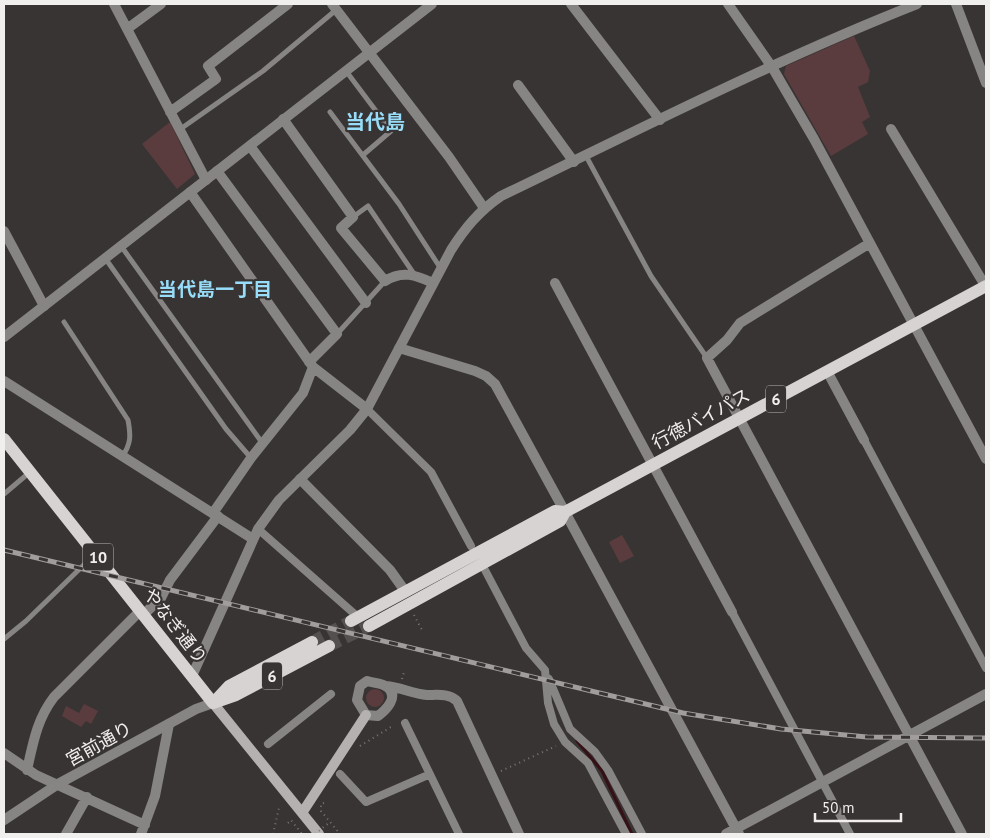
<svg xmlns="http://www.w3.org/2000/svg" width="990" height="838" font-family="'PT Sans','Noto Sans JP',sans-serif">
  <rect width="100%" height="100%" fill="#393434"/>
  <!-- green -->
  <path fill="#5a3c3e" d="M 854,36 L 870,71 L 868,82 L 858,87 L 870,117 L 862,122 L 868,134 L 831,156 L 784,74 L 786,66 Z
    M 170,122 L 195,174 L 177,189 L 142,144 Z
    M 622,535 L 634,556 L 620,563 L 609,542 Z
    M366 698a9 9 0 1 1 18 0a9 9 0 1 1-18 0Z
    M 84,704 L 98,711 L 91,724 L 86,721 L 81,727 L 62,716 L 66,706 L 79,713 Z"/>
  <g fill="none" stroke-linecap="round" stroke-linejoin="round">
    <!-- stream -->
    <path stroke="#351015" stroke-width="3" d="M 577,741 L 602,771 L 632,834"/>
    <!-- primary-tunnel -->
    <path stroke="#555050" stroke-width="12" stroke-dasharray="12 6" stroke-linecap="butt" d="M 312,642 L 351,621
      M 329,646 L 369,626"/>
    <!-- path -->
    <path stroke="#7b7676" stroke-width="2" stroke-dasharray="1 4" stroke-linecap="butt" d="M 414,615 L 422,630
      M 402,679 L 404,672
      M 360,746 L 391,727
      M 501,771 L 556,746
      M 324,803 L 321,804 L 321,811 L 340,834
      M 288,823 L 291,820 L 302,834
      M 273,834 L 279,808"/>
    <!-- service -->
    <path stroke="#878484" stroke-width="5" d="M 346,71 L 391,131 L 363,155
      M 330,112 L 399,204 L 441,269
      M 179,130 L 263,71 L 336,10
      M 586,156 L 651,276 L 707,358
      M 353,217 L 368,206 L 414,274
      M 121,246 L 263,444
      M 105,258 L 226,429 L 251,458
      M 64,322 L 128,420 C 131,436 131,444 122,457
      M 337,334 L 385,281
      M 4,494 L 30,472
      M 4,639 L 26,621 L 95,554"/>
    <!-- pedestrian -->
    <path stroke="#878484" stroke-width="8" d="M 367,409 L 431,472 L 471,546
      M 864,440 L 986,668
      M 258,529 L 358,617
      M 485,570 L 526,648 L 545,670 L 548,703 L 554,724 L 565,742 L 588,763 L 626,834
      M 732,612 L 850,834
      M 549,679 L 570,729 L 595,752 L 608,770 L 642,834
      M 405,723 L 459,834
      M 268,744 L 331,694
      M 340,774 L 366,802 L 428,775"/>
    <!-- minor -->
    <path stroke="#878484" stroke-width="10" d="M 114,4 L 206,180
      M 332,4 L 449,157 L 484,208
      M 571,4 L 660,120
      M 956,4 L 986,83
      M 127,29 L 161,4
      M 772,67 L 814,139 L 986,459
      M 518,85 L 574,162
      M 170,112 L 216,79 L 208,66 L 288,4
      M 283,119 L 353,217 L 341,228 L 385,281 C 402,270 416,275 433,283
      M 891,129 L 986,287
      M 250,146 L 366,303
      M 217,171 L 337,334 L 309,362
      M 190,192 L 313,367 L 367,409
      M 4,231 L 44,306
      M 870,243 L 740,323 L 727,340 L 707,358 L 962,834
      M 555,283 L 732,612
      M 827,371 L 864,440
      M 300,479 L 390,570 L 405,591
      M 565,512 L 739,834
      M 213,513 L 251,458 L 303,393 L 313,367
      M 143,615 L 161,598 L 170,580 L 218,516
      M 367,681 C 373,683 382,683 387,687 C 400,696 386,710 378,716 L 366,715 L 357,700 L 360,686 Z
      M 386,686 C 400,687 413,694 427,695 C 437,695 449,693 457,701 L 519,834
      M 4,753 L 36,775 L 145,825
      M 27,770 C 33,743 37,719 54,697 L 140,611
      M 66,834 L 87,797
      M 141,834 L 155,796 L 169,724
      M 726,834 L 986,694"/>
    <!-- tertiary -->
    <path stroke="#878484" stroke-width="10" d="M 728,4 L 772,67
      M 4,337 L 432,4
      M 399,348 L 475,371 L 486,376 L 495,384 L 565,512
      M 4,381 L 253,539
      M 192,676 L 258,529 L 279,500 L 350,430 L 367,409 L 451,250 C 465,228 479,211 501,196 C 638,130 775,60 917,4
      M 4,820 L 58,784 L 196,709 L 213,703"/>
    <!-- secondary -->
    <path stroke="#b5b1b1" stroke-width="10" d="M 213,703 L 319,834
      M 302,813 L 366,715"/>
    <!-- primary -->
    <path stroke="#d8d3d3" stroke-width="12" d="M 4,439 L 213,703
      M 351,621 L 555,511 L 565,512 L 986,286
      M 369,626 L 560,521 L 565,512
      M 215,701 L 229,686 L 312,642
      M 213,703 L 236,695 L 329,646"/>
    <!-- rail casing -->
    <g stroke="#a19d9d" stroke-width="5">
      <path id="rail" d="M 4,550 L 683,713 L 781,729 L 867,737 L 986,738"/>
    </g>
    <!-- rail -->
    <use href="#rail" stroke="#393434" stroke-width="3" stroke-dasharray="9" stroke-linecap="butt"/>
    <!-- path-bridge -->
    <path stroke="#7b7676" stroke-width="2" stroke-dasharray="1 4" stroke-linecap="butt" d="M 315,834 L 330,822"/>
  </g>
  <g text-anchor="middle" stroke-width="4.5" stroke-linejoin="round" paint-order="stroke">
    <!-- shield labels -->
    <g fill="#393434" stroke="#bab6b6" stroke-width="1">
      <rect x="766" y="385.5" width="20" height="27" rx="4"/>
      <rect x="83" y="543.5" width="30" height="27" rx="4"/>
      <rect x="262" y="662.5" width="20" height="27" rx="4"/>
    </g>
    <g font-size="16" font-weight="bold" fill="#f1eeee">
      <text x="776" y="405">6</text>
      <text x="98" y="563">10</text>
      <text x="272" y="682">6</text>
    </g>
    <!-- street labels -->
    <g font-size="18" fill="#f1eeee" stroke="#393434">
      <text transform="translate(701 419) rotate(-28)" y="6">行徳バイパス</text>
      <text transform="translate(175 626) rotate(52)" y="6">やなぎ通り</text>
      <text transform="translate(99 744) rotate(-29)" y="6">宮前通り</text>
    </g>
    <!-- neighbourhood labels -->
    <g font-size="19" font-weight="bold" fill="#97ddf9" stroke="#393434">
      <text x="215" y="296">当代島一丁目</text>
    </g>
    <!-- quarter labels -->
    <g font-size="20" font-weight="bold" fill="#97ddf9" stroke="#393434">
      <text x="375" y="129">当代島</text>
    </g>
  </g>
  <!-- border -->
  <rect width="990" height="838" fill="none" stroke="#f1eeee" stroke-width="10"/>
  <!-- scale -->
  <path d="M815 813v8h86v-8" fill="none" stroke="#f1eeee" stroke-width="2.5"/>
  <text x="822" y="813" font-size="15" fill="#f1eeee" stroke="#393434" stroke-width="4" paint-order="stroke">50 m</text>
</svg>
